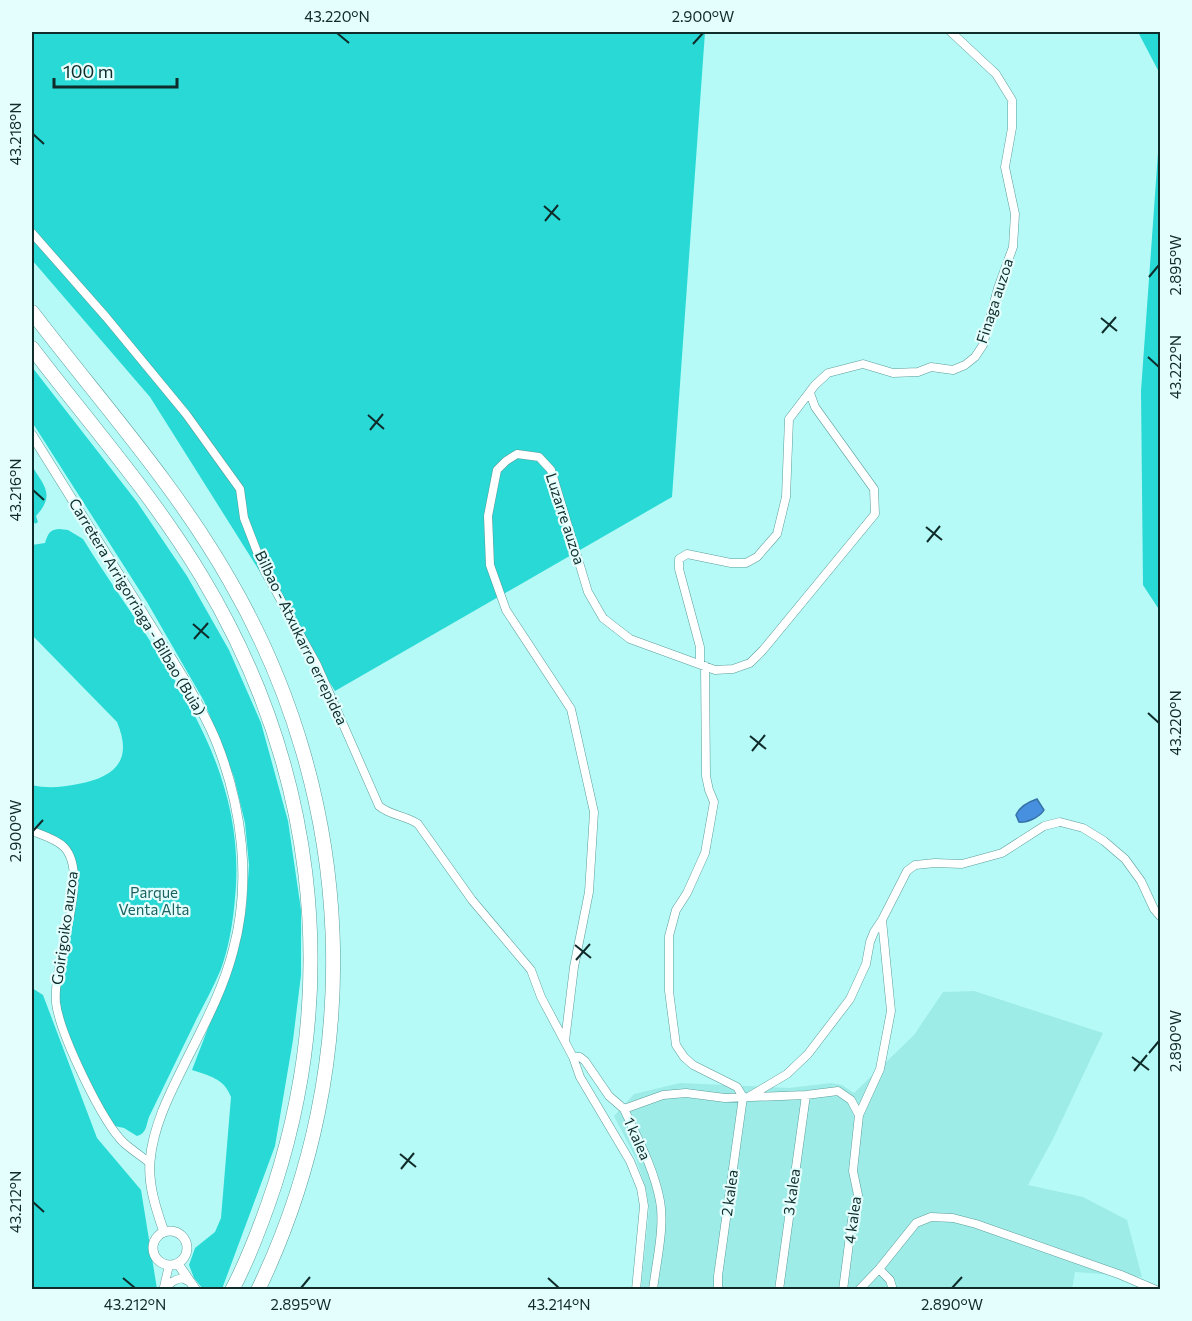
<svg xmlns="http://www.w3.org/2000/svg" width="1192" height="1321" font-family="Commissioner,sans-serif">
  <rect width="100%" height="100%" fill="#b5faf6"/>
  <!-- built -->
  <path fill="#9eece8" d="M 974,991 L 1103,1033 L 1053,1139 L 1028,1185 L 1083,1197 L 1127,1220 L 1142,1277 L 1075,1272 L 1072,1290 L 641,1289 L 649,1209 L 646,1189 L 636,1159 L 614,1116 L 634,1094 L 680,1083 L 789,1088 L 831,1083 L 842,1085 L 854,1093 L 914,1035 L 943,992 Z"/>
  <!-- green -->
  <path fill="#28d9d5" d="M 32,32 L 705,32 L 672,497 L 335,691 L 150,397 L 32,260 Z
    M 1138,32 L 1160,32 L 1160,74 Z
    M 1160,125 L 1160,611 L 1143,585 L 1141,391 Z
    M 32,367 L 137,502 L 187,576 L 229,650 L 261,723 L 288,821 L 301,910 L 301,975 L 293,1040 L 275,1146 L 222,1289 L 203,1289 L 194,1278 L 189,1265 L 195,1248 L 215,1232 L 221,1218 L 231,1097 C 224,1078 209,1076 192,1070 L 238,950 L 246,909 L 249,865 L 245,823 L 234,777 L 204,701 L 147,602 L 32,422 Z
    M 32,466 C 45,487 55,495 36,516 L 38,522 L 35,524 L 32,517 Z
    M 59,529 L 68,530 L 83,539 C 153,653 249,754 235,898 C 233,922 229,947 221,969 C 214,986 205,1002 197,1018 C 181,1051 165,1084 149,1117 C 146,1125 147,1133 137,1136 L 124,1128 L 110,1125 L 99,1110 L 56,1003 L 75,873 L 64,846 L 32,831 L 32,785 C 47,789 63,787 78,784 C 116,777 133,760 117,722 L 32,635 L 32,545 L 45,543 C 48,534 49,530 59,529 Z
    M 32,988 L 43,995 L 97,1138 L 141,1190 L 157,1289 L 32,1289 Z"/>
  <!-- water -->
  <path fill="#4690df" stroke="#3672a9" stroke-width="1.5" d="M 1037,799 L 1044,810 C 1040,817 1027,823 1019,822 L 1016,815 C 1020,806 1028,802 1037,799 Z"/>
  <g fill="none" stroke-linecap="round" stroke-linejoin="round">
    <!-- minor casing -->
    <g stroke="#5b9e9b" stroke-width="9">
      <path id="minor" d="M 32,233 L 106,317 L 186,414 L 240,489 L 244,518 L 264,570 L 317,665 L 379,806 C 391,816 405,815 418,824 L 472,900 L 531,970 L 541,997 L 573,1057 L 580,1077 L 630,1161 L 641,1188 L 644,1206 L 636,1290
        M 700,664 L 700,647 L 679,569 L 679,559 L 687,554 L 731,563 L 746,563 L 757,557 L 777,534 L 786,497 L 789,419 L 815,385 L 828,373 L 863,364 L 893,373 L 918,372 L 931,367 L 953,370 L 965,365 L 975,357 L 983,345 L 998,288 L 1013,247 L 1015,214 L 1005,167 L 1012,128 L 1012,100 L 996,74 L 951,32
        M 705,666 L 706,776 L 709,790 L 714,802 L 705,853 L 687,893 L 676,910 L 669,936 L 669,991 L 676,1045 L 684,1057 L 693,1065 L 737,1087 L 743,1097
        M 32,831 C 42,835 56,839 64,847 C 92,876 52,963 56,1003 C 60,1034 102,1122 124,1143 C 132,1150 141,1156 150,1163
        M 565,1041 L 574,967 L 589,892 L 594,812 L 571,709 L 506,610 L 490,565 L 488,516 L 497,470 L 506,461 L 517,454 L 539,457 L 551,470 L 588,592 L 603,618 L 630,639 L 715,670 L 733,669 L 750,663 L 763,650 L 875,514 L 874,489 L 815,407 L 810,393
        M 573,1057 L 580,1057 L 585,1061 L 609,1096 L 624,1109
        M 750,1096 L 787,1074 L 808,1054 L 850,999 L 866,964 L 870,942 L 874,932 L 882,920 L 907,871 L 915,865 L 935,863 L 962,864 L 1002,853 L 1044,826 L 1060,822 L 1083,828 L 1104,841 L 1125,859 L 1141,881 L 1154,909 L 1160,916
        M 879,1269 L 890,1280 L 893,1290
        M 164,1287 L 169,1265
        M 165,1290 C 170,1282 174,1280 182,1278 L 188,1281
        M 653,1290 C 656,1263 665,1227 660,1201 C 654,1169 638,1139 624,1109 L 663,1095 L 686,1093 L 725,1098 L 806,1095 L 838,1091 L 851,1100 L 859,1115
        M 718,1290 L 718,1276 L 743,1097
        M 779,1290 L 806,1095
        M 843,1290 L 852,1220 L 858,1195 L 853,1171 L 859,1115 L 880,1069 L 891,1011 L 882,920
        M 859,1290 L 879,1269 L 916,1223 L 931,1217 L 953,1218 L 976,1224 L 1121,1275 L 1156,1290"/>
    </g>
    <!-- tertiary casing -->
    <g stroke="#5b9e9b" stroke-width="10">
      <path id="tertiary" d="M 32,435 L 183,677 C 195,698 207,719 216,741 C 242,806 252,882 233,951 C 223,990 203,1027 185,1063 C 170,1093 153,1126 150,1161 C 148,1185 156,1209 164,1232
        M153 1248a17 17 0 1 1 34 0a17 17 0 1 1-34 0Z
        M 178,1264 L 196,1290"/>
    </g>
    <!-- motorway casing -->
    <g stroke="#5b9e9b" stroke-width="15">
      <path id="motorway" d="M 32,312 C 99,400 175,484 230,581 C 356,799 368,1062 258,1290
        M 32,348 C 89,423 153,495 202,577 C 314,763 341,977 275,1184 C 263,1220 250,1256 232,1290"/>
    </g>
    <!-- minor -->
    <use href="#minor" stroke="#fff" stroke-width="8"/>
    <!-- tertiary -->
    <use href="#tertiary" stroke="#fff" stroke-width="9"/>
    <!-- motorway -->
    <use href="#motorway" stroke="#fff" stroke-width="14"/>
  </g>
  <!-- ticks -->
  <path fill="none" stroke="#0f2b2a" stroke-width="2" d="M 337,33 L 349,43M 693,44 L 703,33M 33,134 L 44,144M 544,206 L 560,220M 545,221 L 558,205M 1149,277 L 1159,265M 1101,318 L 1117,331M 1102,333 L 1116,317M 1148,357 L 1159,367M 368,415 L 384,429M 370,430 L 383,414M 33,490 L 44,500M 926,527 L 942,540M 927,542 L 940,526M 193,624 L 209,638M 194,639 L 208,623M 1148,713 L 1159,723M 750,736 L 766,749M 752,751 L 765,735M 33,831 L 43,820M 575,945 L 591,958M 576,960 L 590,944M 1149,1053 L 1159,1041M 1132,1057 L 1149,1070M 1134,1071 L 1147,1055M 400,1154 L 416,1167M 401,1169 L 414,1153M 33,1202 L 44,1212M 123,1278 L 135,1288M 548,1278 L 559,1288M 301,1288 L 310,1277M 952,1288 L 962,1277"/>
  <g text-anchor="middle" stroke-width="4.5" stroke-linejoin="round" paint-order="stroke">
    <!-- street labels -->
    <g font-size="15" fill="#0f2b2a" stroke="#e4fefd">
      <text transform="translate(995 301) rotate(-72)" y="5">Finaga auzoa</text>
      <text transform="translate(565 519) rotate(72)" y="5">Luzarre auzoa</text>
      <text transform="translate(137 607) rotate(59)" y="5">Carretera Arrigorriaga - Bilbao (Buia)</text>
      <text transform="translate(301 638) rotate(64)" y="5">Bilbao - Atxukarro errepidea</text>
      <text transform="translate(65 928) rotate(-82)" y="5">Goirigoiko auzoa</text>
      <text transform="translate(637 1139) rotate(66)" y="5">1 kalea</text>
      <text transform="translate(792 1192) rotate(-82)" y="5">3 kalea</text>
      <text transform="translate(730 1193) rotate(-82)" y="5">2 kalea</text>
      <text transform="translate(853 1220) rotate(-82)" y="5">4 kalea</text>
    </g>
    <!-- park labels -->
    <g font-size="15" fill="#1c6361" stroke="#e4fefd">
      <text x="154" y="898">Parque<tspan x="154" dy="17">Venta Alta</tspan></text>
    </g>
  </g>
  <!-- border -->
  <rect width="1192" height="1321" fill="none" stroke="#e4fefd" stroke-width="66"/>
  <!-- scale -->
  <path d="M54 78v9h123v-9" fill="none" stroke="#0f2b2a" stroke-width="3"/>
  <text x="63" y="78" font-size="18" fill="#0f2b2a" stroke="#e4fefd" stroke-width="4.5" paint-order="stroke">100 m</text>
  <rect x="33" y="33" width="1126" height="1255" fill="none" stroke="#0f2b2a" stroke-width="2"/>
  <g font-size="15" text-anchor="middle" fill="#0f2b2a">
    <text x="337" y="22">43.220°N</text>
    <text x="703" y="22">2.900°W</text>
    <text transform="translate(16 134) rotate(-90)" y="5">43.218°N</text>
    <text transform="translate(1176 265) rotate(-90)" y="5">2.895°W</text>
    <text transform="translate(1176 367) rotate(-90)" y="5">43.222°N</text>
    <text transform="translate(16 490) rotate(-90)" y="5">43.216°N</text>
    <text transform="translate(1176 723) rotate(-90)" y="5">43.220°N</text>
    <text transform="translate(16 831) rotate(-90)" y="5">2.900°W</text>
    <text transform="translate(1176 1041) rotate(-90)" y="5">2.890°W</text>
    <text transform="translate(16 1202) rotate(-90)" y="5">43.212°N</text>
    <text x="135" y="1310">43.212°N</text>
    <text x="301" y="1310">2.895°W</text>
    <text x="559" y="1310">43.214°N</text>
    <text x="952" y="1310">2.890°W</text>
  </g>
</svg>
